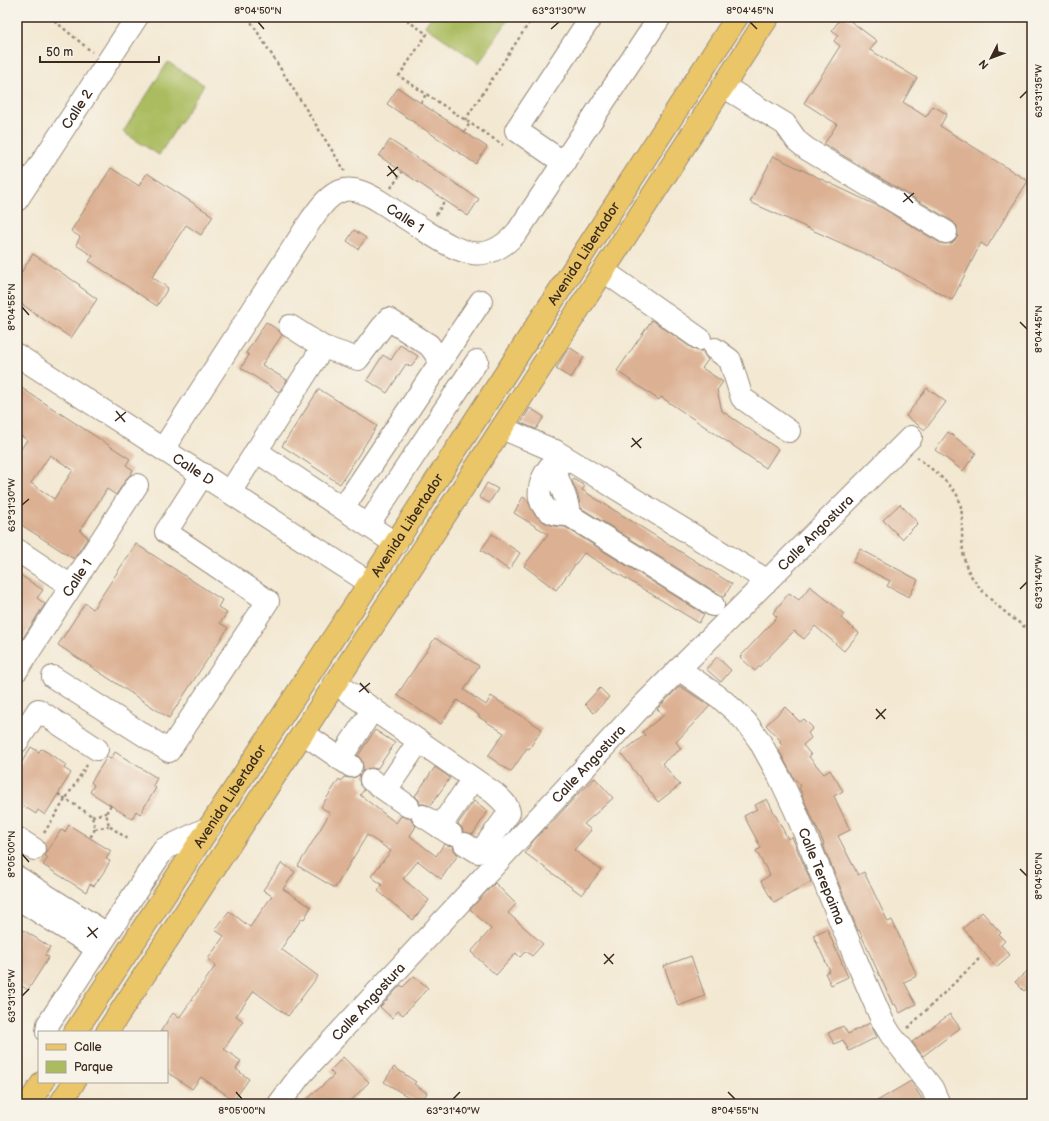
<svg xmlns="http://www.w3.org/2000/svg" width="1049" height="1121" font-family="'Balsamiq Sans',sans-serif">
  <rect width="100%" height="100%" fill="#f7f3e8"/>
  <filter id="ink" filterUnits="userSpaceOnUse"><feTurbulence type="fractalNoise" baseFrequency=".025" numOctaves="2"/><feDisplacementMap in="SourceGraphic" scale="8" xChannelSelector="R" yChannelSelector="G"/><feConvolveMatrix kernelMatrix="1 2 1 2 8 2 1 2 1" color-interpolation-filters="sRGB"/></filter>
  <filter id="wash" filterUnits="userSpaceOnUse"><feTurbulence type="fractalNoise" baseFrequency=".012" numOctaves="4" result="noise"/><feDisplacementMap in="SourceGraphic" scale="16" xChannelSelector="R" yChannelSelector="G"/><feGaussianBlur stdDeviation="0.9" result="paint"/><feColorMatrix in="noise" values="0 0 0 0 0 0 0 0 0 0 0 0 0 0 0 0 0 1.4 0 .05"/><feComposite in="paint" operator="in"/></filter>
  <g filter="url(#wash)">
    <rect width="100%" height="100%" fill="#f3e8d2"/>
    <!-- green -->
    <path fill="#aabc5f" stroke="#72733e" d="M 431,17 L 510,17 L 479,63 L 425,26 Z
      M 168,62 L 204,85 L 159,155 L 123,132 Z"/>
    <g id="blocks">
      <!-- building -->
      <path fill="#dcb093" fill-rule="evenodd" d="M 842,17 L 845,17 L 877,41 L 870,50 L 917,78 L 903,102 L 926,117 L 933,106 L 947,114 L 940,126 L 1028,181 L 987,247 L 981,243 L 952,300 L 883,262 L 750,202 L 773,156 L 882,208 L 940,243 L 945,244 L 952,243 L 957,238 L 958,233 L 957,226 L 952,221 L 824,144 L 837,124 L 804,103 L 840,46 L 834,41 L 838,35 L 832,30 Z
        M 398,88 L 487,147 L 476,164 L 387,104 Z
        M 390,140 L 479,199 L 468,216 L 379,156 Z
        M 111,168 L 139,186 L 147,173 L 213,216 L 201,235 L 186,225 L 152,277 L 168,288 L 157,306 L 89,261 L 93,256 L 76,245 L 80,237 L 71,231 Z
        M 354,230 L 366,238 L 358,249 L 347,241 Z
        M 33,254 L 80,285 L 79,286 L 97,299 L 71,338 L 17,301 L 17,279 Z
        M 652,320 L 693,349 L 698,351 L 703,351 L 704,354 L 708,360 L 702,368 L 723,382 L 717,390 L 722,411 L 778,449 L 766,468 L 661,397 L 659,400 L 617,371 Z
        M 266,322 L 278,330 L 282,335 L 262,365 L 287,380 L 279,392 L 241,368 L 249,355 L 246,353 Z
        M 400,345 L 418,356 L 411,367 L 406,364 L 387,393 L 367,380 L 383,355 L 391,360 Z
        M 569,347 L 584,357 L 571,378 L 556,369 Z
        M 17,385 L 130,459 L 126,465 L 133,470 L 130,475 L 127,478 L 116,495 L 107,489 L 80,531 L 88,537 L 74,559 L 17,522 L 17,455 L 27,440 L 17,433 ZM 50,455 L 73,470 L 54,499 L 31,483 Z
        M 927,388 L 946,402 L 925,430 L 906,416 Z
        M 319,389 L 377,426 L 340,484 L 282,446 Z
        M 530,408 L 544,417 L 536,429 L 521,423 Z
        M 948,432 L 976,453 L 963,471 L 935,450 Z
        M 573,479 L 585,486 L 582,490 L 732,584 L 724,597 L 581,508 L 578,495 L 572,481 Z
        M 487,483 L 498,489 L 489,503 L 479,497 Z
        M 523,497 L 528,501 L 534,514 L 544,522 L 553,526 L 565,527 L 704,614 L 699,623 L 584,553 L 556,590 L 524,566 L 548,534 L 514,513 Z
        M 900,504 L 918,523 L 902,539 L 883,520 Z
        M 492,534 L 520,553 L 509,570 L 481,550 Z
        M 136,544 L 222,600 L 218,607 L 227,613 L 220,623 L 228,628 L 169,718 L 58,645 L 85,603 L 93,609 Z
        M 860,549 L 918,580 L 909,597 L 887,586 L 890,581 L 853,562 Z
        M 17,573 L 43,590 L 37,598 L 45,604 L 17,647 Z
        M 810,586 L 844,614 L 841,618 L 859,633 L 844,651 L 815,626 L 804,639 L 794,631 L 755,671 L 740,657 L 777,617 L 773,613 L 789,593 L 799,600 Z
        M 435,638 L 479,666 L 464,690 L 486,705 L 491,696 L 542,729 L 529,749 L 527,748 L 511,772 L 488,756 L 504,733 L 479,717 L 479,715 L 457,700 L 441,724 L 397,695 Z
        M 717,657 L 731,670 L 721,682 L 706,669 Z
        M 680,686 L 710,706 L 676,742 L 681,749 L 662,763 L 680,785 L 658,802 L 621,753 L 645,735 L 642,732 L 664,715 L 657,709 Z
        M 600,688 L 609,697 L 594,713 L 585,704 Z
        M 785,707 L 800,722 L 804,719 L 813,728 L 808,733 L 811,738 L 803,745 L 811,755 L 809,757 L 824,774 L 830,770 L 843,791 L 834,796 L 850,830 L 838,836 L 858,875 L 864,872 L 888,922 L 892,920 L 917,976 L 904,982 L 916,1004 L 900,1013 L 895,1004 L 893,1005 L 859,930 L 858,931 L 823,845 L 824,844 L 802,796 L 803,795 L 799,788 L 801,786 L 793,777 L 779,750 L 783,746 L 779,742 L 781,741 L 766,725 Z
        M 375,730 L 395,743 L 377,769 L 372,768 L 366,769 L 362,772 L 363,767 L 362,761 L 358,756 Z
        M 31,747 L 39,752 L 41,749 L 47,752 L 66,765 L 64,768 L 71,773 L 45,815 L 38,810 L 36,814 L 17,802 L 17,770 Z
        M 115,752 L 157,778 L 153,786 L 156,788 L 140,814 L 136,811 L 132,819 L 90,792 L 94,785 L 91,782 L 107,757 L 111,759 Z
        M 435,767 L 450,778 L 430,806 L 424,804 L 420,804 L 419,800 L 415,796 Z
        M 360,774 L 359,779 L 360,785 L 364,790 L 360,795 L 396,823 L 401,816 L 407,818 L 411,818 L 412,822 L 416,826 L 410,836 L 436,856 L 444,844 L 453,846 L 454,850 L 458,855 L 441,879 L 418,861 L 403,879 L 429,900 L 413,920 L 378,891 L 382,885 L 371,876 L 391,851 L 367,835 L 335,888 L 298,866 L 330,813 L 321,807 L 339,779 L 341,781 L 344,777 L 350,778 L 356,777 Z
        M 595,778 L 613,798 L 584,824 L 591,830 L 574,850 L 601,870 L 582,895 L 525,853 L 534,840 L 545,828 L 546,829 L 577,795 Z
        M 767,799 L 788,839 L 792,837 L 811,882 L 774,903 L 761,881 L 770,875 L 756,851 L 761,848 L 744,816 L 757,809 L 755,805 Z
        M 474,801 L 488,811 L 473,834 L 463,832 L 462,828 L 458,824 Z
        M 69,825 L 111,851 L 106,859 L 110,861 L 105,870 L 94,886 L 90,884 L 86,892 L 43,865 L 48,858 L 45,855 L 61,830 L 65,832 Z
        M 282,863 L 295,872 L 283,889 L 311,907 L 304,919 L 302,918 L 281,949 L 318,976 L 288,1016 L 254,991 L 236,1016 L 243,1021 L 224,1049 L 241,1061 L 236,1069 L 249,1079 L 234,1100 L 201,1077 L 192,1089 L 167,1072 L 167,1032 L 160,1032 L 173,1013 L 179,1018 L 216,965 L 208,959 L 224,936 L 215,930 L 229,911 L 250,927 L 272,896 L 263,890 Z
        M 495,883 L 516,904 L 508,913 L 543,944 L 532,956 L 526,951 L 520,957 L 516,953 L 496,975 L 471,952 L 491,929 L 470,909 Z
        M 982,912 L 1001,933 L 999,935 L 1005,941 L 1001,945 L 1010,955 L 996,967 L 963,928 Z
        M 17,926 L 50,947 L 45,955 L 49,957 L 28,990 L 17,983 Z
        M 827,929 L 848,977 L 831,985 L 825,973 L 830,971 L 813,935 Z
        M 691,956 L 705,996 L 678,1006 L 664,966 Z
        M 1032,967 L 1032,984 L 1024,991 L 1015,982 Z
        M 414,976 L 428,988 L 403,1015 L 398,1011 L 392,1018 L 380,1007 L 401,985 L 403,987 Z
        M 950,1014 L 960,1028 L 923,1056 L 912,1042 Z
        M 870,1023 L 877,1037 L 849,1051 L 843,1040 L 834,1044 L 828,1033 L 843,1026 L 848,1034 Z
        M 343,1057 L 369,1082 L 348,1104 L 302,1104 L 334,1075 L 330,1071 Z
        M 394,1067 L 416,1082 L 414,1084 L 427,1093 L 420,1104 L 384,1082 Z
        M 911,1081 L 925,1104 L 872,1104 Z"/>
    </g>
  </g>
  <g filter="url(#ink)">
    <use href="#blocks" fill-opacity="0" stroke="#978978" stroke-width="1"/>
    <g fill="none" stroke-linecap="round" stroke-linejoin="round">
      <!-- minor casing -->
      <g stroke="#978978" stroke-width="24">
        <g id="minor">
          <path d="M 723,86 L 785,124 L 797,141 L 807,149 L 946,232"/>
          <path d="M 564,163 L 516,130 L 591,17"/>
          <path id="s1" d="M 17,200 L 137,17"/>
          <path d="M 604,271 L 700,339"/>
          <path d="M 290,326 L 323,347 L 358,359 L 388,319 L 429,345 L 441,361"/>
          <path d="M 715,349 L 730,360 L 742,398 L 789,431"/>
          <path id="s2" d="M 17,355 L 370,583"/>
          <path d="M 502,428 L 555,451 L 768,581"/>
          <path id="s3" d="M 163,449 L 311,220 C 319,209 328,195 341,191 C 354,186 370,195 381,202 C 396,212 412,222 427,232 C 462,254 487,267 518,231 L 660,17"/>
          <path d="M 256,451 L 396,544"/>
          <path d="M 555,451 C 551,479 568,491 569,515"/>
          <path d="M 553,463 C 533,484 533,517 569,515 L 713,605"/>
          <path d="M 230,492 L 323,347"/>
          <path d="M 343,508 L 481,301"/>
          <path d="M 368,525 L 477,361"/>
          <path d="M 17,550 L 71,586"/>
          <path id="s4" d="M 679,669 L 719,697 L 735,711 L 746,722 L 759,740 L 780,778 L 796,812 L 857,962 L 883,1022 L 891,1035 L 932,1088 L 939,1104"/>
          <path id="s5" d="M 17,670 L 137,485"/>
          <path d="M 53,677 L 169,751 L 268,601 L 166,532 L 203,474"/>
          <path d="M 335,683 L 494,793 C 500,799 508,804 509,813 L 482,850 L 478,852 L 465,844"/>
          <path d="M 303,733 L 351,766"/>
          <path d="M 17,742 L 38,710 L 97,749"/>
          <path d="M 340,759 L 373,709"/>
          <path d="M 371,780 L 408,806"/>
          <path d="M 386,790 L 419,741"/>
          <path d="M 423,816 L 451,834"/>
          <path d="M 440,827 L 473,779"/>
          <path d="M 17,838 L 34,849"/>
          <path d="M 17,877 L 107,934"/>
          <path d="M 17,898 L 98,949"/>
          <path d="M 47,1032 L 48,1024 L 164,849 L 210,827"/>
          <path id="s6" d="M 279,1104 L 299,1077 L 314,1060 L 640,708 L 911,437"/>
        </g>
      </g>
      <!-- major casing -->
      <g stroke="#978978" stroke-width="24">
        <g id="major">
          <path id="s7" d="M 75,1032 L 387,556 L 737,17"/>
          <path d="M 107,1032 L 409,571 L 768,17"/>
          <path d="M 28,1104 L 43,1082"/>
          <path d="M 60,1104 L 74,1082"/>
        </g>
      </g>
      <!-- path -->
      <path stroke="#978978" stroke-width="2.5" stroke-dasharray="3 3" stroke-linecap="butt" d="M 50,17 L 92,52
        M 248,17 L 345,171
        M 402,17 L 427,34 L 399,76 L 503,145
        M 524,17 L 531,21
        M 421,103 L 426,94
        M 465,120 L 533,17
        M 464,132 L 470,123
        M 391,188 L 402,172
        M 436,215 L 445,200
        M 917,457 C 929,467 949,482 957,495 C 962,504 962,516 962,525 C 962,539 962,555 967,568 C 979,594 1009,616 1032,632
        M 58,794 L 92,816 L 95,829 L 90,838
        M 111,805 L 106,813 L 109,826 L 128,839
        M 92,816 L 106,813
        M 95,829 L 109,826
        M 44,833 L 87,765
        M 908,1028 L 981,957"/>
      <!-- minor -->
      <use href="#minor" stroke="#fff" stroke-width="22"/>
      <!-- major -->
      <use href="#major" stroke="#eac669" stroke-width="22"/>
    </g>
  </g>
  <!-- ticks -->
  <path fill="none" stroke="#3b2a1e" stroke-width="1.5" d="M 258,22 L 264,29M 750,22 L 757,29M 551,29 L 559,22M 1020,98 L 1027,91M 388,166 L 397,177M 387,176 L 398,167M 904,193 L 913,203M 903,202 L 914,193M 22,307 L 29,315M 1020,322 L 1027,329M 116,411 L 125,422M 115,421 L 126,412M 632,438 L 641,448M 631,447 L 642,438M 22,505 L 29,499M 1020,589 L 1027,582M 360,683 L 369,693M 359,692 L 370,683M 876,709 L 885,719M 876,719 L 886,709M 22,854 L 29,862M 1020,869 L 1027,876M 88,927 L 97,938M 87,937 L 98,928M 604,954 L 613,964M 604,964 L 614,954M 22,996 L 29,989M 236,1092 L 242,1099M 728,1092 L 735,1099M 453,1099 L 460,1092"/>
  <g text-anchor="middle" stroke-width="3.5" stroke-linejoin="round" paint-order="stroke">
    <!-- street labels -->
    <g font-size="14" fill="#3b2a1e" stroke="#f7f3e8">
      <text dy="5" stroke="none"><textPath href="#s1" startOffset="109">Calle 2</textPath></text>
      <text dy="5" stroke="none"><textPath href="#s3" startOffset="387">Calle 1</textPath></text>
      <text dy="5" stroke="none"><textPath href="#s7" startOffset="930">Avenida Libertador</textPath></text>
      <text dy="5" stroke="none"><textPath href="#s2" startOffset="210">Calle D</textPath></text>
      <text dy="5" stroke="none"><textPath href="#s7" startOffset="606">Avenida Libertador</textPath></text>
      <text dy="5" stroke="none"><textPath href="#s6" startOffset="784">Calle Angostura</textPath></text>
      <text dy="5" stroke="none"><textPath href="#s5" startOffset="110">Calle 1</textPath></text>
      <text dy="5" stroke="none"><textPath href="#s6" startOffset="460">Calle Angostura</textPath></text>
      <text dy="5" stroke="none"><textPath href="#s7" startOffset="282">Avenida Libertador</textPath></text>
      <text dy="5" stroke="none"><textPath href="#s4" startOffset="258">Calle Terepaima</textPath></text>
      <text dy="5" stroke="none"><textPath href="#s6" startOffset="136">Calle Angostura</textPath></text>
    </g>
  </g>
  <!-- margin -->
  <rect width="1049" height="1121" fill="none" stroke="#f7f3e8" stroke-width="44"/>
  <!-- legend -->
  <rect x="38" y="1031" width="130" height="52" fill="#f7f3e8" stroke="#aca397"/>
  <rect x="46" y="1044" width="20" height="6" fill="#eac669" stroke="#aca397"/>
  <text x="74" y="1051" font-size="12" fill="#3b2a1e">Calle</text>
  <rect x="46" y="1061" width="20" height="12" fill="#aabc5f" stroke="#aca397"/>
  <text x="74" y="1071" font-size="12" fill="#3b2a1e">Parque</text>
  <!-- north arrow -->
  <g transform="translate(991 58) rotate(228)" stroke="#f7f3e8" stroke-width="3" paint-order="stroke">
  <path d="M0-3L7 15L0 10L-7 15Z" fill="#3b2a1e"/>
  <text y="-6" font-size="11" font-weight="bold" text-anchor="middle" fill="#3b2a1e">N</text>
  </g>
  <!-- scale -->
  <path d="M40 56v6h119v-6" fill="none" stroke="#3b2a1e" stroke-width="2"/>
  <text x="46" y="56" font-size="12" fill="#3b2a1e" stroke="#f7f3e8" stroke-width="3" paint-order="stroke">50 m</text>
  <rect x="22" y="22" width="1005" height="1077" fill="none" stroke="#3b2a1e" stroke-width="1.5"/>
  <g font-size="10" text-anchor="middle" fill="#3b2a1e">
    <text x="258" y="14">8°04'50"N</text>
    <text x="559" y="14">63°31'30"W</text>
    <text x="750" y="14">8°04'45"N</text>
    <text transform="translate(1038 91) rotate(-90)" y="4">63°31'35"W</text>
    <text transform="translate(11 307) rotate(-90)" y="4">8°04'55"N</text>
    <text transform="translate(1038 329) rotate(-90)" y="4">8°04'45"N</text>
    <text transform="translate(11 505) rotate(-90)" y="4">63°31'30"W</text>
    <text transform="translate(1038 582) rotate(-90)" y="4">63°31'40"W</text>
    <text transform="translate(11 854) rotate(-90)" y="4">8°05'00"N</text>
    <text transform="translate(1038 876) rotate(-90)" y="4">8°04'50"N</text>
    <text transform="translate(11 996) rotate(-90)" y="4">63°31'35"W</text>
    <text x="242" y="1114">8°05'00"N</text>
    <text x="453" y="1114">63°31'40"W</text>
    <text x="735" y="1114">8°04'55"N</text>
  </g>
</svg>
